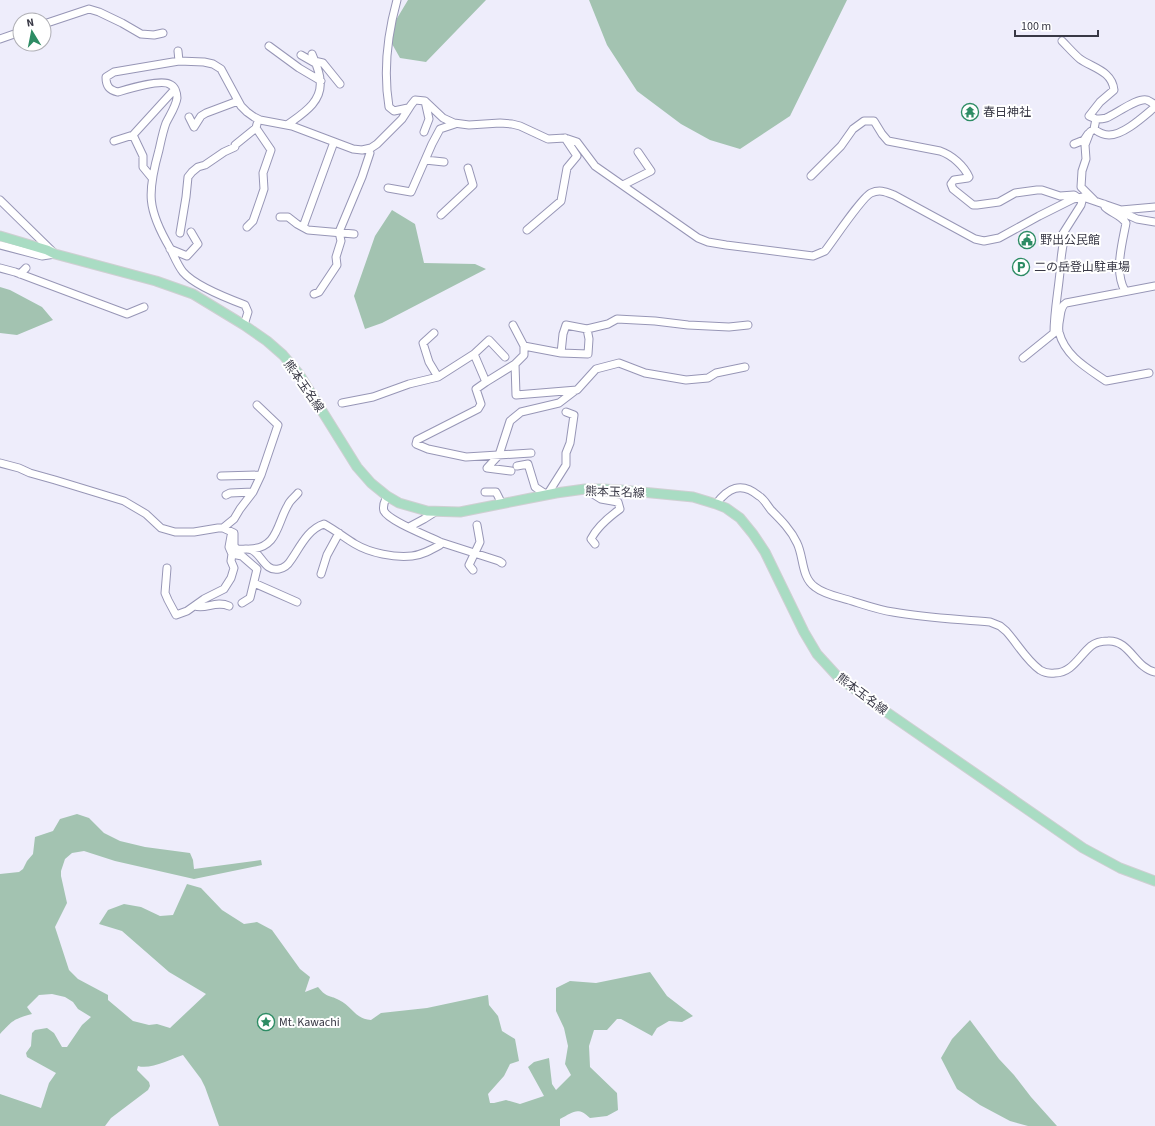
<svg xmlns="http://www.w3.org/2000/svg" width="1155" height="1126" font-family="'Source Sans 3','Noto Sans JP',sans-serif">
  <rect width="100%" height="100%" fill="#eeedfb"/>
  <!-- forest -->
  <path fill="#a3c3b1" d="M 408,0 L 486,0 L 426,62 L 400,58 L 387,35 Z
    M 589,0 L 847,0 L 790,116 L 740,149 L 710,140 L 681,124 L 637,91 L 607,45 Z
    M 392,210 L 415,224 L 424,263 L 475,264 L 486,269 L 382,323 L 365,329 L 354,296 L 375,236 Z
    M 0,287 L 10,290 L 42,307 L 53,320 L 17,335 L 0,333 Z
    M 77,814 L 89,818 L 104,833 L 120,841 L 145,847 L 190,853 L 193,860 L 194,869 L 261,860 L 262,865 L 194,879 L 115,861 L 84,851 L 72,853 L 65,859 L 61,871 L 61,876 L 67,903 L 55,927 L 69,970 L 78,979 L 108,995 L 108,1000 L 133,1021 L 149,1025 L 157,1024 L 170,1028 L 206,994 L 169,972 L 122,931 L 99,924 L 108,910 L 124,904 L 141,907 L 160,916 L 173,915 L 187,884 L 201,888 L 222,910 L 244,924 L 257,922 L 272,930 L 300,969 L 310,977 L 305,992 L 318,987 C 328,999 328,994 339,1000 C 352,1006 355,1019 371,1020 L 381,1013 L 427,1008 L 488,995 L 489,1005 L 498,1016 L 502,1031 L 515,1039 L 519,1061 L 510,1064 L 504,1076 L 488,1094 L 490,1103 L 494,1103 L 506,1100 L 520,1104 L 544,1096 L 528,1067 L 534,1062 L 549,1058 L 552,1084 L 556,1090 L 571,1075 L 565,1064 L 568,1046 L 564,1028 L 556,1011 L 556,988 L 570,981 L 596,983 L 650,972 L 667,996 L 693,1016 L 682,1022 L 669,1021 L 657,1028 L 652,1036 L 621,1019 L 617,1019 L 607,1030 L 594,1030 L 589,1046 L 590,1067 L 617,1093 L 618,1110 L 607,1116 L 590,1118 C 578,1106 573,1112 560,1119 L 560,1126 L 219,1126 L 205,1087 L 201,1079 L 183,1055 C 171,1059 150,1070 138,1066 L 137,1070 L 149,1082 L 150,1086 L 148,1090 L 111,1118 L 105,1126 L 0,1126 L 0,1094 L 41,1108 L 49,1083 L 56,1073 L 27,1057 L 26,1053 L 31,1046 L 32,1033 L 35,1030 L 47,1028 L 54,1033 L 62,1047 L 67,1047 L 82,1025 L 91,1017 L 78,1009 L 73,1002 L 65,997 L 52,994 L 39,995 L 27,1007 L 32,1014 C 14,1019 13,1020 0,1034 L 0,874 L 19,872 L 23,869 L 27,861 L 33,854 L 35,837 L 53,831 L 60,819 Z
    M 970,1020 L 999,1059 L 1014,1075 L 1031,1097 L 1057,1126 L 1028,1126 L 1010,1121 L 980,1105 L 957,1089 L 941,1058 L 952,1039 Z"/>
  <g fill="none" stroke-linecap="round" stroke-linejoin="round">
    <!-- minor casing -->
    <g stroke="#9796b6" stroke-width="9">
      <path id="minor" d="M 397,0 C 387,36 383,70 389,107 L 394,111 L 408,108
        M 44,24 L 89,9 L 99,12 L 122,23 L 141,34 L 154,35 L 163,33
        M 0,39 L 20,32
        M 1062,41 C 1068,47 1074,54 1080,59 C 1093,68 1112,71 1114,90 L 1100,102 L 1089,116 L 1096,119 L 1094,129 L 1090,132 L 1085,145 L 1086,159 L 1082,171 L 1081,187 L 1094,200
        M 269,46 L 299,68 L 321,81
        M 178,51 L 179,61
        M 301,55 L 315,63
        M 314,61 L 323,63 L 340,84
        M 189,117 L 194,127 L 201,116 L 206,113 L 238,101
        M 1096,119 C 1099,119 1103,119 1106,118 C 1116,114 1138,97 1147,100 C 1149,101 1153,103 1155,105
        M 287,125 C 302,114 323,102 320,80 C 320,72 315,62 312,54
        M 1094,129 C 1098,132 1103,135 1109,135 C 1124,135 1144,116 1155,107
        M 424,132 L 429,119 L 425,101
        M 133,135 L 143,156 L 143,167 L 152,178
        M 114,141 L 133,135 L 175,89
        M 1074,144 L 1084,140 L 1088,134
        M 425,160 L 444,162
        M 811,176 L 841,146 L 853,129 L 864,121 L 874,121 L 882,134 L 888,141 L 940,151 C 952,155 964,166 969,177 L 968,178 L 954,180 L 951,184 L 953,189 L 973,205 L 977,205 L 999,202 L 1015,193 L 1037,190 L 1042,190 L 1060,196 L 1074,195 L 1077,197
        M 623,185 L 651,171 L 638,152
        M 388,188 L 411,192 L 432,144 L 440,129 L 455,124
        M 0,200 L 52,251
        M 1104,204 L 1105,207 C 1111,213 1121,215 1126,223 C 1122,245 1114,271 1125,291
        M 1121,210 L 1155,207
        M 441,215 L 473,185 L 468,168
        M 280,217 L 288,217 L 297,224 L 308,230 L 354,234
        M 247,227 L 253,221 L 261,198 L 264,189 L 263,173 L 271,150 L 256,128 L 257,124
        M 303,227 L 334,142
        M 527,230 L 561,201 L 567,168 L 577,156 L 565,138
        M 180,233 L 186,197 L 188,177 L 192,172 L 198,167 L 205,165 L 224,152 L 235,147 L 235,145 L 256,128
        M 0,245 L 42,256 L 55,254
        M 170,249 L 187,256 L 198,244 L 191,232
        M 0,268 L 15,272 L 127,314 L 144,307
        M 20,274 L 26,268
        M 314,294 L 319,292 L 337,265 L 336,257 L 341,241 L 339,232 L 362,177 L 370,153 L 368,149
        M 244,325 L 248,312 L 245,305 C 229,299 194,285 183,272 C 178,266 174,256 170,248 C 147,209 147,193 159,150 C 161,141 163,131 166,123 C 170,115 176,106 177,98 C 177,93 175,87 171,85 C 163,78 128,89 118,92 C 109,90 106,86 106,77 L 114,72 L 179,61 L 204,62 L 213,64 L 221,69 L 241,106 L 247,112 L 254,117 L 260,120 L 292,126 L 353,149 L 362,150 L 371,148 L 377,144 L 402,119 L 411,105 L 415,100 L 425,101 L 443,118 L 454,123 L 469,125 L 500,123 L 512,124 L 520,126 L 548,139 L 565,138 L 577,142 L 595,166 L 698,238 L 708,242 L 726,245 L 813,256 L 825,251 C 833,241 862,197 871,193 C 880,189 886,192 894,195 L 975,239 L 984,241 L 999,238 L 1039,216 L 1073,199 L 1083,197 L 1121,210 L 1126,214 L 1137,219 L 1155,222
        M 513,325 L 524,346 L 524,355 L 515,364
        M 587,329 L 608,324 L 617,319 L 655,321 L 688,325 L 729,327 L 748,325
        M 434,333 L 423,343 L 429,362 L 438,377
        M 524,346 L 561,353 L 563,334 L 566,325 L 587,329 L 589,339 L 588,354 L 561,353
        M 474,354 L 486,382 L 476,389 L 481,404 L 478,409 L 417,440 L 416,444 L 428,449 L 466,457 L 531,453
        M 1023,358 L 1054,333 C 1054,313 1058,293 1060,272 C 1061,261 1061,252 1064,241 L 1062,235 L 1081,205 L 1083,197
        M 1149,373 L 1106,381 C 1087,368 1065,356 1059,332 C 1058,327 1059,322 1060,317 C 1061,311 1061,306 1066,303 L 1155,286
        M 486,382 L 515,364 L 516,395 L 577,390 L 596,369 L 619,363 L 645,373 L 686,380 L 708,378 L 716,373 L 745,367
        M 342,403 L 373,397 L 409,384 L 438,377 L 474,354 L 489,340 L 505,357
        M 257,405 L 278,425 L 261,475
        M 0,463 L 19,468 L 30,473 L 55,480 L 124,501 L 146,514 L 161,528 L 175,532 L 194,532 L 218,528 L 223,528
        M 517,466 L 528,464 L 535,487 L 547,495 L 566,465 L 566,453 L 570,443 L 574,415 L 566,412
        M 511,471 L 487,468 L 499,455 L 510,421 L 521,412 L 559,403 L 576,390
        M 221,476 L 261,475 L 253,492
        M 585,489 L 601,499 L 618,502 L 620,509 C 609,517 597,527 591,539 L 595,544
        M 485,492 L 496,492 L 502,504
        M 226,495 L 230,493 L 253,492 L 240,509 L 234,519 L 223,528 L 234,533 L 234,546 L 237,549 C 241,550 248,548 252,550 C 262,555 265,572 279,569 C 285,568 288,565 291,560 C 300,547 308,529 324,524 C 335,530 345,538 355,544 C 370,553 395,558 412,556 C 422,555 431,550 440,545 L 440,542 C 428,536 389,521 384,511 C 382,505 385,501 387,496
        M 716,504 C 728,488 741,481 759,496 C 764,499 767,505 771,510 C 781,520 791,530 797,543 C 804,557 801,577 815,587 C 825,595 840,597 852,601 C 865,605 879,610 893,612 C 925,618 958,619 990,622 L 1000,626 L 1006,631 C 1017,643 1026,660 1040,670 C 1045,673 1049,674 1055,673 C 1072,673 1079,656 1091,646 C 1096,642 1102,641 1108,641 C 1130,640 1135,668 1155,672
        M 409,527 L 424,519 L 435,512
        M 231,536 L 229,547 L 232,554 L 242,556 L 257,569 L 250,598 L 242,603
        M 440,542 L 499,561 L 502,563
        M 250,549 C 278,548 277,523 288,505 C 290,500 295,497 298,493
        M 167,568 L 165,593 L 168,600 L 176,615 L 187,611 L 204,599 L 224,589 L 231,578 L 234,568 L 231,561 L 232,554
        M 473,570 L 469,565 L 480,542 L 477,525
        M 321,574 L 327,555 L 339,533
        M 254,583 L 297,602
        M 195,606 C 205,610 216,600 229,606"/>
    </g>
    <!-- major casing -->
    <g stroke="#cfcfd2" stroke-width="11">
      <path id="major" d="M 0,236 L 47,250 L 55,254 L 156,281 L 193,294 L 244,325 L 267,341 L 283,355 L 299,374 L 357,467 L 371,483 L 387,496 L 399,503 L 427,511 L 460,512 L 556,493 L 585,489 L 603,489 L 621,490 L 693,497 L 716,504 L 726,508 L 740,518 L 753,534 L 765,552 L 804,632 L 817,654 L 838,677 L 882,709 L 1083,848 L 1120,868 L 1155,881"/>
    </g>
    <!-- minor -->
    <use href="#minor" stroke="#fff" stroke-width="7"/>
    <!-- major -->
    <use href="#major" stroke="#a9dcc3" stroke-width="9"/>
  </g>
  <!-- icons -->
  <defs>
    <g id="temple-ring" transform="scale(0.9)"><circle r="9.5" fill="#fff" stroke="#2d8c64" stroke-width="1.5"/><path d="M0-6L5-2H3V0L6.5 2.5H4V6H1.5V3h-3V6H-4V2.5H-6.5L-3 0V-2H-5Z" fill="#2d8c64"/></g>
    <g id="civic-ring" transform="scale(0.9)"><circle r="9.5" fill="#fff" stroke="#2d8c64" stroke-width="1.5"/><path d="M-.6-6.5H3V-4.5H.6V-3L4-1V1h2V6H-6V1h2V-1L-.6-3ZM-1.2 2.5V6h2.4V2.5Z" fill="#2d8c64"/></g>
    <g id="parking-ring" transform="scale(0.9)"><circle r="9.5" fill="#fff" stroke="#2d8c64" stroke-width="1.5"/><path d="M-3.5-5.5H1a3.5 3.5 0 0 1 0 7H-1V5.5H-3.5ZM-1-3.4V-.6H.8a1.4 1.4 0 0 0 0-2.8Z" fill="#2d8c64"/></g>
    <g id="sight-ring" transform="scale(0.9)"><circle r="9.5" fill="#fff" stroke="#2d8c64" stroke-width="1.5"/><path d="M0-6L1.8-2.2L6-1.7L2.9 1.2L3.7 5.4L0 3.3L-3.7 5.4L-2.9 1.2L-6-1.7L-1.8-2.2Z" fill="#2d8c64"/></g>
  </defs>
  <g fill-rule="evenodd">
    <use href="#temple-ring" x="970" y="112"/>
    <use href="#civic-ring" x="1027" y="240"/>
    <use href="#parking-ring" x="1021" y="267"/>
    <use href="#sight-ring" x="266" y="1022"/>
  </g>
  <g text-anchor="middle" stroke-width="4" stroke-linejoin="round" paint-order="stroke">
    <!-- poi labels -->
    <g font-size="12" fill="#383845" stroke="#fff" text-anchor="start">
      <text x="983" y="116">春日神社</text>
      <text x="1040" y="244">野出公民館</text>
      <text x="1034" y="271">二の岳登山駐車場</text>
      <text x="279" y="1026">Mt. Kawachi</text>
    </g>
    <!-- street labels -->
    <g font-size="12" fill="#383845" stroke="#fff">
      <text transform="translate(304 386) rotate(55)" y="4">熊本玉名線</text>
      <text transform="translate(615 492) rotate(2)" y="4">熊本玉名線</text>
      <text transform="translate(862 694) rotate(37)" y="4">熊本玉名線</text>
    </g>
  </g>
  <!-- north arrow -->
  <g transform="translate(32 32) rotate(350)"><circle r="19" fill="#ffffff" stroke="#afafb5"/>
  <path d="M0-3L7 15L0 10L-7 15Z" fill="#2d8c64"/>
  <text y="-6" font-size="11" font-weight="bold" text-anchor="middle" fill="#383845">N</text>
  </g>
  <!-- scale -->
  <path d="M1015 30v6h83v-6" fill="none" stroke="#383845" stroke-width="2"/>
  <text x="1021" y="30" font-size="12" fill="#383845" stroke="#ffffff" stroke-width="3" paint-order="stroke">100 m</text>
</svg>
